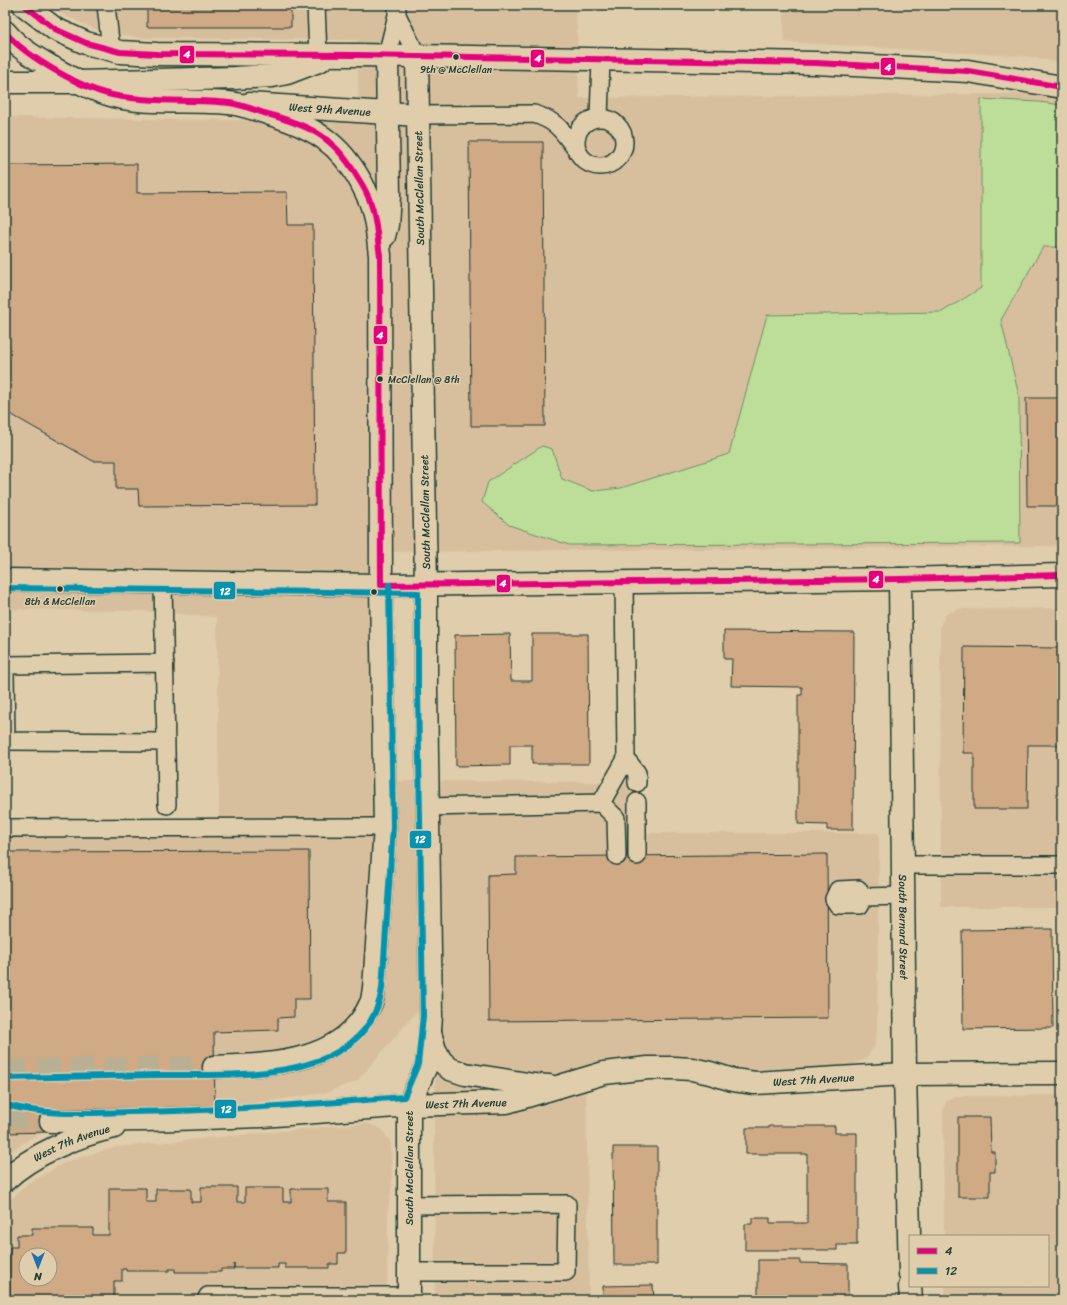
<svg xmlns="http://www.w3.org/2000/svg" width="1067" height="1305" font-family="Sriracha,sans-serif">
  <rect width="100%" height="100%" fill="#e0cdab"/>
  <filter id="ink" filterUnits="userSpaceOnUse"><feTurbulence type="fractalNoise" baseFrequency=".025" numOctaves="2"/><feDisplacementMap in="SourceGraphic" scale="8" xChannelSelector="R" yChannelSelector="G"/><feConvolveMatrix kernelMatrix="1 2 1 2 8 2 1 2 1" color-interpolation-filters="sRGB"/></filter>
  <g filter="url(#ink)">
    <!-- built -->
    <path fill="#d7bf9e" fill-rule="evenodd" d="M 50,5 L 576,5 L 579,98 L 978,94 L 1033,94 L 1062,101 L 1062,546 L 371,552 L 370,781 L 641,782 L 640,833 L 879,833 L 877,1031 L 875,1046 L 865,1059 L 852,1065 L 772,1072 L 749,1070 L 696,1057 L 672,1056 L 648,1057 L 621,1061 L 586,1069 L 589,1300 L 435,1300 L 434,1120 L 439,986 L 357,1081 L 325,1093 L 255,1103 L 157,1106 L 71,1120 L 31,1138 L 5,1155 L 5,823 L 219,823 L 217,617 L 142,611 L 5,609 L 5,117 L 359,122 L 357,40 L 140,38 L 94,29 L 62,14 Z
      M 784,5 L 1062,5 L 1062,63 L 1031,57 L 784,42 Z
      M 1062,608 L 1062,1054 L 1061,1054 L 1060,907 L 941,907 L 940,626 L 946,614 L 958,609 Z
      M 1062,1095 L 1062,1300 L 945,1300 L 945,1286 L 1048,1286 L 1048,1236 L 944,1236 L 943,1110 L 946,1101 L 955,1096 Z
      M 366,1123 L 382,1129 L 391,1143 L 392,1185 L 388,1210 L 387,1300 L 5,1300 L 5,1205 L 27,1184 L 68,1161 L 116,1147 ZM 26,1255 L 50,1255 L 50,1279 L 26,1279 Z"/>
    <!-- green -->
    <path fill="#bdde98" stroke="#6e8e66" d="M 981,99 L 1039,102 L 1062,105 L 1062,247 L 1043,247 L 1001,320 L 1019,396 L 1020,543 L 569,545 L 509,525 L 482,502 L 488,482 L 542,446 L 552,449 L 562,479 L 593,491 L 621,488 L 729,454 L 767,315 L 942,312 L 981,288 Z"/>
    <!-- building -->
    <path fill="#d0a985" stroke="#1f3d34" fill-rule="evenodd" d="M 147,5 L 291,5 L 291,27 L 147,27 Z
      M 594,5 L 621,5 L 621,9 L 594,9 Z
      M 944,5 L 1062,5 L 1062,7 L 944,7 Z
      M 469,142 L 543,142 L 545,426 L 471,426 Z
      M 137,164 L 137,193 L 287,192 L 288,225 L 313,225 L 315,505 L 139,506 L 138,489 L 116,489 L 116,461 L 93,461 L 5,411 L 5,165 Z
      M 1026,398 L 1062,398 L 1062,506 L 1027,506 Z
      M 724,631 L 854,632 L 853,830 L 827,830 L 827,825 L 798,824 L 798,695 L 802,695 L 802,687 L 731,686 L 732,659 L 724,659 Z
      M 510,634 L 511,681 L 532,681 L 532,634 L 588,634 L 589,764 L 532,764 L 532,745 L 510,745 L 510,765 L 456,766 L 455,635 Z
      M 964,647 L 1062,648 L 1062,745 L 1028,745 L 1027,809 L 974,809 L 974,753 L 963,753 Z
      M 309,851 L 310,999 L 294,999 L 294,1017 L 278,1018 L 278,1030 L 214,1032 L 215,1115 L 51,1132 L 5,1133 L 5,852 Z
      M 827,854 L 828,1018 L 489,1021 L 488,875 L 516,874 L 516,857 Z
      M 1052,929 L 1053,1028 L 963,1029 L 962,930 Z
      M 958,1117 L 990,1117 L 991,1152 L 995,1152 L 995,1172 L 990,1172 L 990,1197 L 958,1197 Z
      M 769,1126 L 835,1126 L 835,1133 L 857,1133 L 857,1245 L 837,1245 L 837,1250 L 745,1250 L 745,1224 L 752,1224 L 752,1218 L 770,1218 L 770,1223 L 807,1223 L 807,1154 L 746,1154 L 746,1128 L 769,1128 Z
      M 613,1147 L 657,1147 L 657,1265 L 614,1265 Z
      M 201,1187 L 237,1187 L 237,1202 L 245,1202 L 245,1188 L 283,1188 L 283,1202 L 291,1202 L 291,1189 L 328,1189 L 328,1202 L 346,1202 L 346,1253 L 338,1253 L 338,1264 L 329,1264 L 329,1268 L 285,1268 L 285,1264 L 278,1264 L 278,1268 L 234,1268 L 234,1264 L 234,1269 L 221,1269 L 221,1272 L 175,1272 L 175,1269 L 169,1269 L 169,1271 L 126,1271 L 126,1269 L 122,1269 L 122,1281 L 114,1281 L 114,1300 L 10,1300 L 10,1247 L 17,1247 L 17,1235 L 32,1235 L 32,1228 L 93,1228 L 93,1235 L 109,1235 L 109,1188 L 146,1188 L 146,1202 L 156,1202 L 156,1189 L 191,1189 L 191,1202 L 201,1202 ZM 26,1255 L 50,1255 L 50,1279 L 26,1279 Z
      M 758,1260 L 800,1260 L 800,1263 L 848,1264 L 848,1300 L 758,1300 Z
      M 653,1285 L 654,1300 L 603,1300 L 603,1286 Z"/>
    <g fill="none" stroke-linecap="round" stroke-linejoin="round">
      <!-- secondary-tunnel -->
      <path stroke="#b9b093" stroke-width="22" stroke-dasharray="22 11" stroke-linecap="butt" d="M 5,1070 L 214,1067
        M 5,1113 L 23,1118 L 51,1121"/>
      <!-- lane casing -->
      <g stroke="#1f3d34" stroke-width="20">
        <path id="lane" d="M 106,5 L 111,50
          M 316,5 L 318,55
          M 397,15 L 417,56
          M 387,55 L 397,15 L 397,5
          M 418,115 L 534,114 C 558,121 564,133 578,152
          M576 142a24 24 0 1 1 48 0a24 24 0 1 1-48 0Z
          M 599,118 L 601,59
          M 163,582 L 167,805
          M 5,665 L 165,663
          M 5,673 L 6,741 L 166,742
          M 626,759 L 637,773 L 637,783
          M 637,802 L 637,856
          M 601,803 L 626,759 L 624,582
          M 428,807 L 601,803 L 616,818 L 617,856
          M 5,828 L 385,827
          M 903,865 L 1062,865
          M 858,889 L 864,897 L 860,905 L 838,905 L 834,899 L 838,890 Z
          M 864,897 L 903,896
          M 409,1205 L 567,1204 L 566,1272 L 409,1272
          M 206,1300 L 208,1296 L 409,1296"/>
      </g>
      <!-- street casing -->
      <g stroke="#1f3d34" stroke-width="25">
        <g id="street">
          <path id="s1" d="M 249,104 L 418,115"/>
          <path id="s2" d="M 900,579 L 905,1074 L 910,1274"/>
          <path d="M 5,580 L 381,585"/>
          <path d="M 430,1033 L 435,1050 L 441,1061 L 450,1069 L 465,1074 L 534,1085 L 549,1086"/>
          <path d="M 910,1286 L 911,1300"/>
          <path id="s3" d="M 409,1300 L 409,1105 L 507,1102 L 604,1073 L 648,1068 L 674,1068 L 692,1069 L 710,1073 L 733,1080 L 755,1083 L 905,1074 L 1062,1073"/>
        </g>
      </g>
      <!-- secondary casing -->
      <g stroke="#1f3d34" stroke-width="25">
        <g id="secondary">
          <path d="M 24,5 L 55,29 L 86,43 L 120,52 L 157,54 L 357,55 L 816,63 L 968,71 L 1062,87"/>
          <path d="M 5,32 C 18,48 36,58 53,68 C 73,79 92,90 114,96 C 151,105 191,99 229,103 C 242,104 257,110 270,114 C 313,127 339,142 361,182 C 365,190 370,199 372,207 C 377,223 378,239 380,255 L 381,585 L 385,827 L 374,988 C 373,993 373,1000 370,1005 C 343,1064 270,1065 214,1067"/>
          <path d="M 5,82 L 78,82 L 235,78 L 272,76 L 287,73 L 321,60"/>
          <path d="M 384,236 L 387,225 L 389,196 L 387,55"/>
          <path d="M 381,585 L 900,579 L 1062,575"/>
          <path d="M 51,1121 L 146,1120 L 262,1116 L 409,1105 L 426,1066 L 429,1044 L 431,1016 L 426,689 L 426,585 L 417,56"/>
          <path id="s4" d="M 5,1180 C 33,1154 76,1136 114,1127"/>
        </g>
      </g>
      <!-- lane -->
      <use href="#lane" stroke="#e0cdab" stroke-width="17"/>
      <!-- street -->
      <use href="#street" stroke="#e0cdab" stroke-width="22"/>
      <!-- secondary -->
      <use href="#secondary" stroke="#e0cdab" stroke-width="22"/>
      <!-- bus-1 casing -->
      <g stroke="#e0cdab" stroke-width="9">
        <path id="bus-1" d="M 24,5 L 55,29 L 86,43 L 120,52 L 157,54 L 357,55 L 816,63 L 968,71 L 1062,87
          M 5,32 C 25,56 85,91 117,96 C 154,103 192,99 229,103 C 240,104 252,109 264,113 C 307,125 332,134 356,175 C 362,184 368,194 371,204 C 377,220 377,239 380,255 L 381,585 L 900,579 L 1062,575"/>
      </g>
      <!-- bus-2 casing -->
      <g stroke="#e0cdab" stroke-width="9">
        <path id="bus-2" d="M 5,588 L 418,593 L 418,689 L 423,1016 L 418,1064 L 404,1097 C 312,1104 220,1111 128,1112 C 87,1113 46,1116 7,1105
          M 5,1078 C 56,1077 106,1076 157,1075 C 229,1074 366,1087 382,989 L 393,827 L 389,585"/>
      </g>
      <!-- bus-1 -->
      <use href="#bus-1" stroke="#e5007d" stroke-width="6"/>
      <!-- bus-2 -->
      <use href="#bus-2" stroke="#0693af" stroke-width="6"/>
    </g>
  </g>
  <!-- markers -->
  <g fill="#1f3d34" stroke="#e0cdab" stroke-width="1.5">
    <circle cx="456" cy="57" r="3.5"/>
    <circle cx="380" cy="379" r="3.5"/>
    <circle cx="60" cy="589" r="3.5"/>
    <circle cx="374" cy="592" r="3.5"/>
  </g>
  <g text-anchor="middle" stroke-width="3" stroke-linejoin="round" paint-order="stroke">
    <!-- bus labels -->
    <g font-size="10" fill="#1f3d34" stroke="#e0cdab">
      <text x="456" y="73">9th @ McClellan</text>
      <text x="388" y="383" text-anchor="start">McClellan @ 8th</text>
      <text x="60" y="605">8th &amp; McClellan</text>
    </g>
    <!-- street labels -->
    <g font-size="11" fill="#1f3d34" stroke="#e0cdab">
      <text dy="4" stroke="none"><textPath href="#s1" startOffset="81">West 9th Avenue</textPath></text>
      <text transform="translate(419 188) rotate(-91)" y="4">South McClellan Street</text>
      <text transform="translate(425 512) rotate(-91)" y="4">South McClellan Street</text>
      <text dy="4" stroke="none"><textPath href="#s2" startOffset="348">South Bernard Street</textPath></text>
      <text dy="4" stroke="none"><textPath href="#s3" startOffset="606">West 7th Avenue</textPath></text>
      <text dy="4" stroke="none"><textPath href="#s3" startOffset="252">West 7th Avenue</textPath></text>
      <text dy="4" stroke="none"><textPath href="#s4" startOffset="77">West 7th Avenue</textPath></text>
      <text transform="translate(409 1168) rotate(-90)" y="4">South McClellan Street</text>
    </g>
  </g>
  <g stroke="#e0cdab" stroke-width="1.5">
    <rect x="179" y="45" width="16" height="19" rx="4" fill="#e5007d"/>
    <rect x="530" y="49" width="15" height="19" rx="4" fill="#e5007d"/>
    <rect x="880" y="57" width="16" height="19" rx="4" fill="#e5007d"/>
    <rect x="373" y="325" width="15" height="20" rx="4" fill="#e5007d"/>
    <rect x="868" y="570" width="16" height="19" rx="4" fill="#e5007d"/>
    <rect x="496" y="574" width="15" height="19" rx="4" fill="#e5007d"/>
    <rect x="213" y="581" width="23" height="19" rx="4" fill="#0693af"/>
    <rect x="409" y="830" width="23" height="19" rx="4" fill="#0693af"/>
    <rect x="214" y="1099" width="23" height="20" rx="4" fill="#0693af"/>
  </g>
  <g font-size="11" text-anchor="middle" font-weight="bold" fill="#fff">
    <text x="187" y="58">4</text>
    <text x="538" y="62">4</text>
    <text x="888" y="71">4</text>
    <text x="380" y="339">4</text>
    <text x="876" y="583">4</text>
    <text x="503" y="587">4</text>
    <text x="225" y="595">12</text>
    <text x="420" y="843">12</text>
    <text x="226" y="1113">12</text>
  </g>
  <!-- margin -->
  <rect width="1067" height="1305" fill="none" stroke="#e0cdab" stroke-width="20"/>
  <rect x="10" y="10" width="1047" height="1285" fill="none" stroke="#1f3d34" stroke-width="1.5" filter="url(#ink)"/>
  <!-- legend -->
  <rect x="909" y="1235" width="140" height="52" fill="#e0cdab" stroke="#93937b"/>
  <rect x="917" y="1248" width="20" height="6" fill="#e5007d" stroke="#93937b"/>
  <text x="945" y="1255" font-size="12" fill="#1f3d34">4</text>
  <rect x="917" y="1268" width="20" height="6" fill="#0693af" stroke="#93937b"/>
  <text x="945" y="1275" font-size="12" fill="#1f3d34">12</text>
  <!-- north arrow -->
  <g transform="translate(38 1267) rotate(180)"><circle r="19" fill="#e0cdab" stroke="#93937b"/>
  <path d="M0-3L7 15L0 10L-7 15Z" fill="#1f6fb2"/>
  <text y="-6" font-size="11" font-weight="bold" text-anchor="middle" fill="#1f3d34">N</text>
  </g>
</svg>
